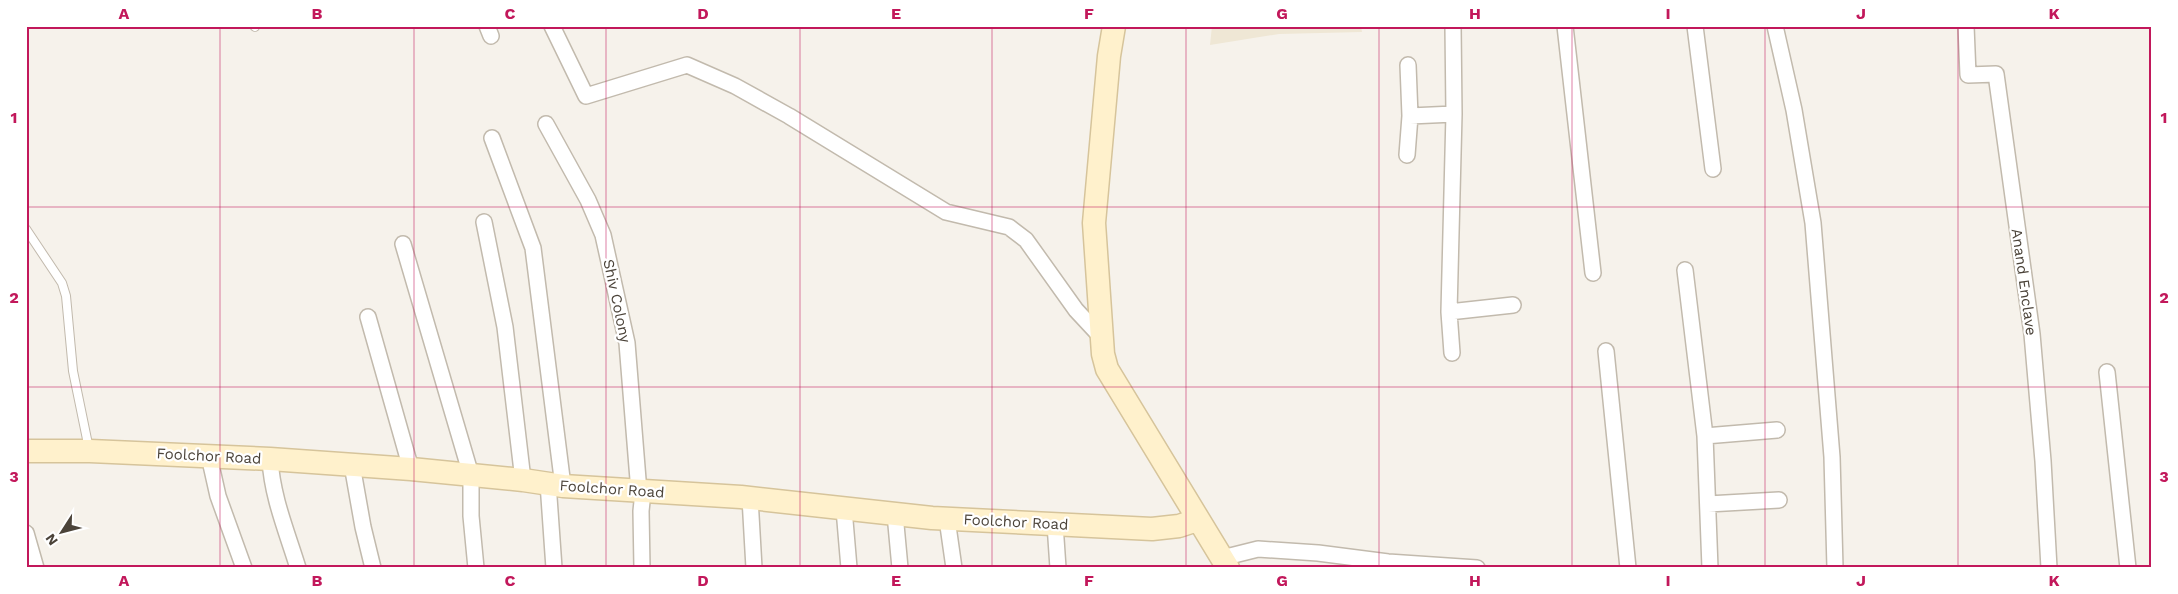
<svg xmlns="http://www.w3.org/2000/svg" width="2178" height="594" font-family="'Work Sans',sans-serif">
  <rect width="100%" height="100%" fill="#f6f2eb"/>
  <!-- education -->
  <path fill="#efe7d5" d="M 1212,26 L 1361,26 L 1362,32 L 1279,34 L 1210,45 Z"/>
  <g fill="none" stroke-linecap="round" stroke-linejoin="round">
    <!-- lane casing -->
    <g stroke="#c2baad" stroke-width="10">
      <path id="lane" d="M 254,26 L 255,27
        M 26,229 L 62,283 L 66,296 L 73,371 L 89,449"/>
    </g>
    <!-- street casing -->
    <g stroke="#c2baad" stroke-width="18">
      <path id="street" d="M 487,26 L 491,36
        M 552,26 L 586,96 L 687,65 L 735,86 L 789,116 L 946,212 L 1009,227 L 1026,240 L 1076,310 L 1103,339
        M 1565,26 L 1593,273
        M 1695,26 L 1713,169
        M 1775,26 L 1794,110 L 1813,223 L 1832,457 L 1835,568
        M 1966,26 L 1968,75 L 1996,74 L 2032,334 L 2043,461 L 2049,568
        M 1410,116 L 1454,114
        M 546,124 L 588,200 L 603,235 L 627,343 L 639,492
        M 492,138 L 533,248 L 563,486
        M 1407,155 L 1410,116 L 1408,65
        M 484,222 L 505,327 L 523,480
        M 403,244 L 471,475 L 471,516 L 476,568
        M 1685,270 L 1705,436 L 1710,568
        M 1449,312 L 1513,305
        M 368,317 L 411,469
        M 1606,351 L 1628,568
        M 1452,353 L 1449,312 L 1454,114 L 1453,26
        M 2107,372 L 2128,568
        M 1705,436 L 1777,430
        M 209,456 L 218,496 L 244,568
        M 270,459 C 272,497 287,532 298,568
        M 352,465 L 363,527 L 373,568
        M 548,483 L 554,568
        M 750,498 L 754,568
        M 1708,504 L 1779,500
        M 844,509 L 849,568
        M 895,514 L 900,568
        M 947,519 L 954,568
        M 1055,524 L 1058,568
        M 26,533 L 36,568
        M 1222,558 L 1258,549 L 1318,553 L 1388,562 L 1477,568
        M 642,568 L 641,511 L 643,492"/>
    </g>
    <!-- secondary casing -->
    <g stroke="#d6c49b" stroke-width="25">
      <path id="secondary" d="M 1114,26 L 1109,56 L 1094,223 L 1103,354 L 1107,369 L 1228,568
        M 26,451 L 90,451 L 270,459 L 411,469 L 523,480 L 563,486 L 741,497 L 932,518 L 1152,529 L 1179,526 L 1197,520"/>
    </g>
    <!-- lane -->
    <use href="#lane" stroke="#fff" stroke-width="8"/>
    <!-- street -->
    <use href="#street" stroke="#fff" stroke-width="15"/>
    <!-- secondary -->
    <use href="#secondary" stroke="#fff1cc" stroke-width="22"/>
  </g>
  <!-- grid -->
  <path fill="none" stroke="#c2185b" stroke-width="1" stroke-opacity="0.55" d="M 220,26 L 220,568M 414,26 L 414,568M 606,26 L 606,568M 800,26 L 800,568M 992,26 L 992,568M 1186,26 L 1186,568M 1379,26 L 1379,568M 1572,26 L 1572,568M 1765,26 L 1765,568M 1958,26 L 1958,568M 26,207 L 2152,207M 26,387 L 2152,387"/>
  <g text-anchor="middle" stroke-width="4.5" stroke-linejoin="round" paint-order="stroke">
    <!-- street labels -->
    <g font-size="15" fill="#4b4339" stroke="#fff">
      <text transform="translate(2024 282) rotate(82)" y="5">Anand Enclave</text>
      <text transform="translate(617 301) rotate(78)" y="5">Shiv Colony</text>
      <text transform="translate(209 456) rotate(3)" y="5">Foolchor Road</text>
      <text transform="translate(612 489) rotate(4)" y="5">Foolchor Road</text>
      <text transform="translate(1016 522) rotate(3)" y="5">Foolchor Road</text>
    </g>
  </g>
  <!-- border -->
  <rect width="2178" height="594" fill="none" stroke="#ffffff" stroke-width="55"/>
  <!-- north arrow -->
  <g transform="translate(62 532) rotate(234)" stroke="#ffffff" stroke-width="4" paint-order="stroke">
  <path d="M0-4L9 19L0 12L-9 19Z" fill="#4b4339"/>
  <text y="-8" font-size="14" font-weight="bold" text-anchor="middle" fill="#4b4339">N</text>
  </g>
  <rect x="28" y="28" width="2122" height="538" fill="none" stroke="#c2185b" stroke-width="2"/>
  <g font-size="16" text-anchor="middle" font-weight="bold" fill="#c2185b">
    <text x="124" y="19">A</text>
    <text x="317" y="19">B</text>
    <text x="510" y="19">C</text>
    <text x="703" y="19">D</text>
    <text x="896" y="19">E</text>
    <text x="1089" y="19">F</text>
    <text x="1282" y="19">G</text>
    <text x="1475" y="19">H</text>
    <text x="1668" y="19">I</text>
    <text x="1861" y="19">J</text>
    <text x="2054" y="19">K</text>
    <text x="14" y="123">1</text>
    <text x="2164" y="123">1</text>
    <text x="14" y="303">2</text>
    <text x="2164" y="303">2</text>
    <text x="14" y="482">3</text>
    <text x="2164" y="482">3</text>
    <text x="124" y="586">A</text>
    <text x="317" y="586">B</text>
    <text x="510" y="586">C</text>
    <text x="703" y="586">D</text>
    <text x="896" y="586">E</text>
    <text x="1089" y="586">F</text>
    <text x="1282" y="586">G</text>
    <text x="1475" y="586">H</text>
    <text x="1668" y="586">I</text>
    <text x="1861" y="586">J</text>
    <text x="2054" y="586">K</text>
  </g>
</svg>
